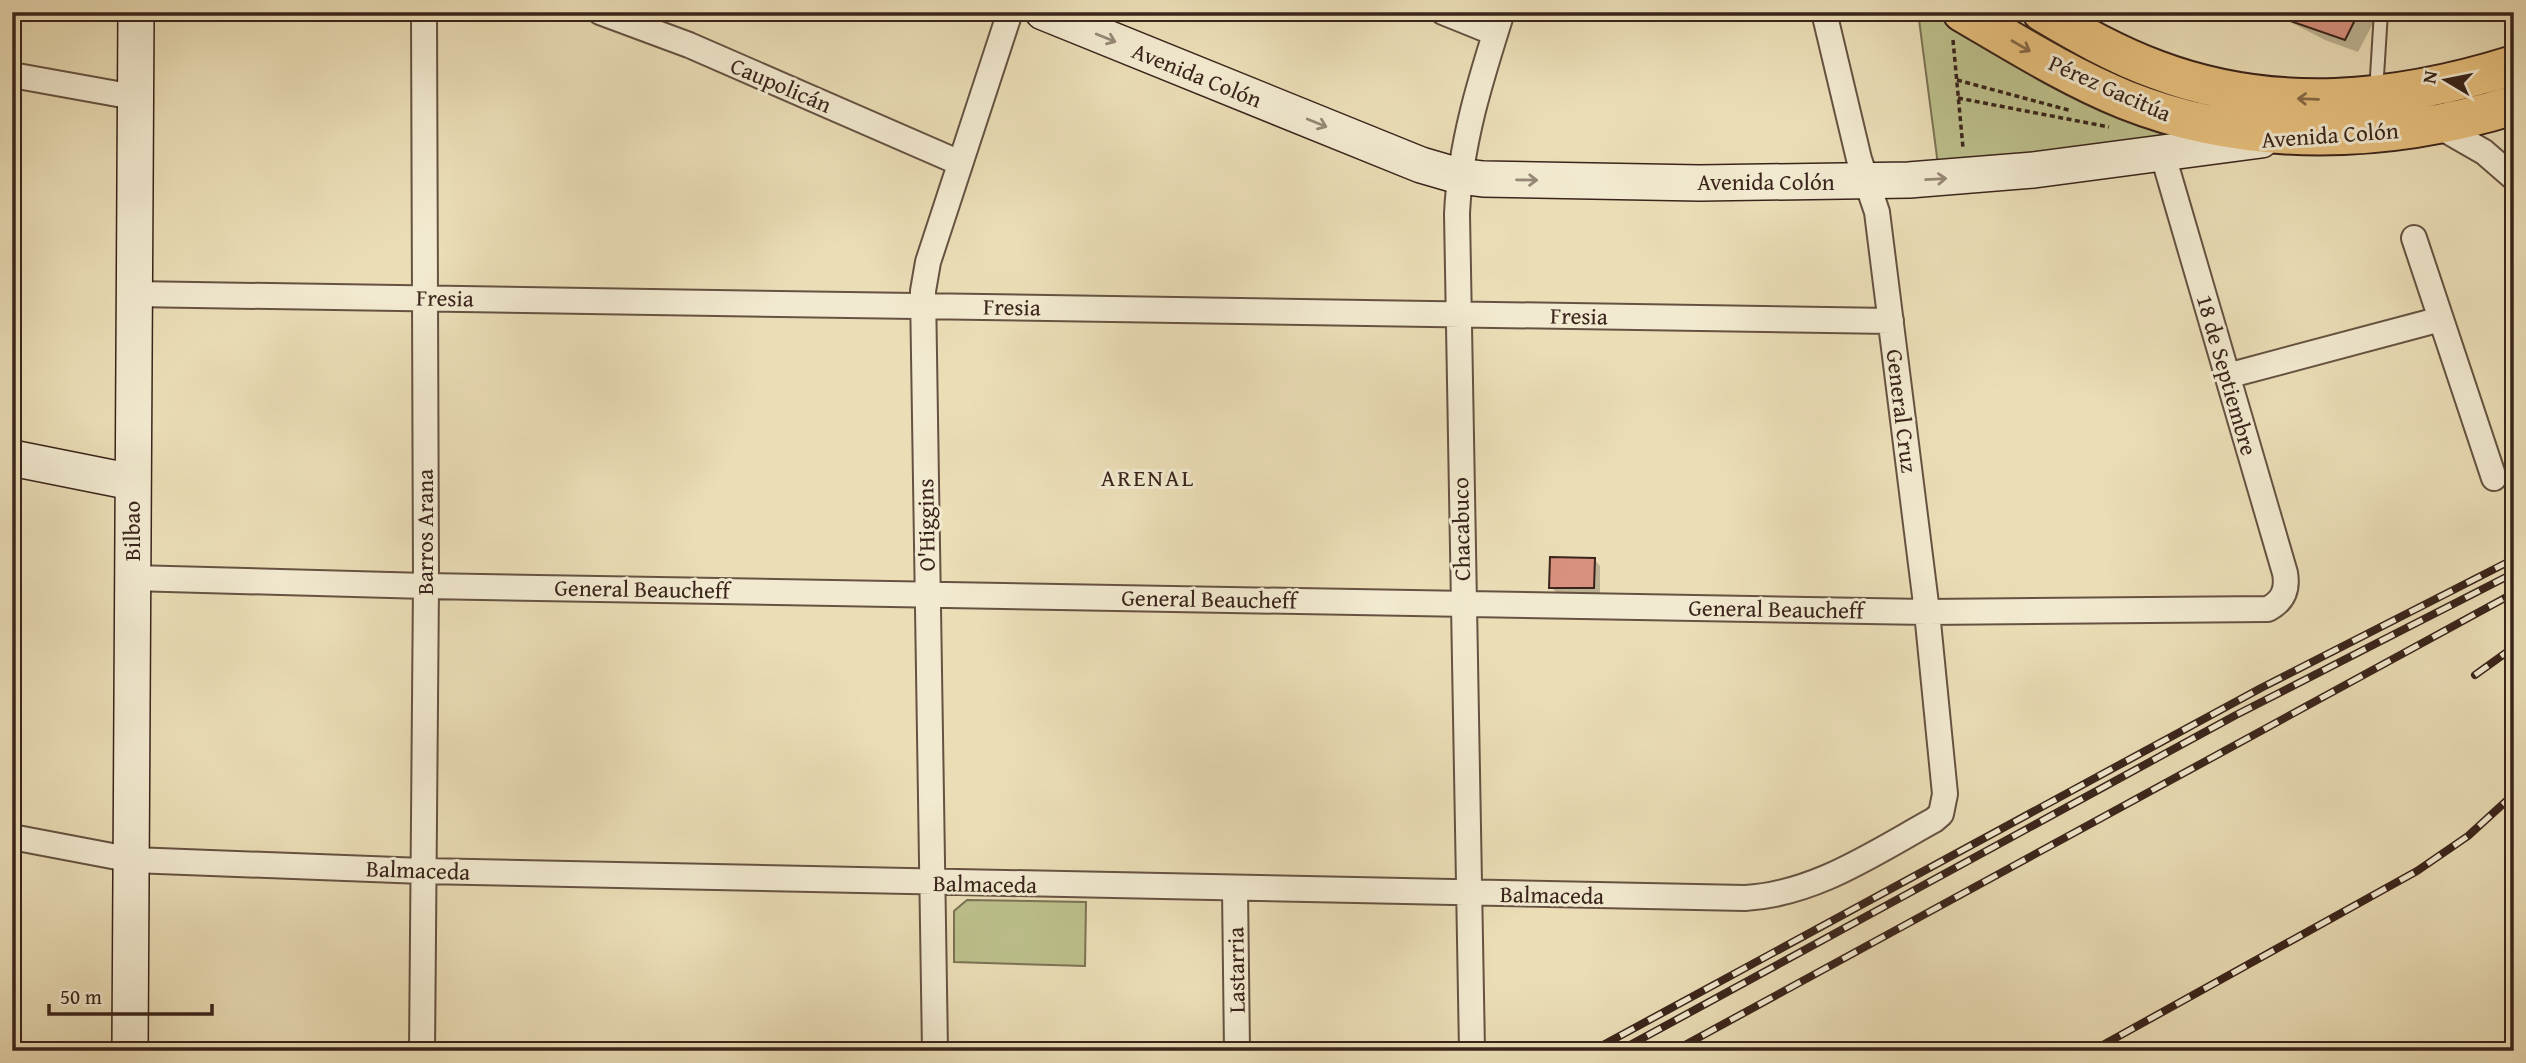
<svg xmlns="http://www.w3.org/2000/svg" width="2526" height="1063" font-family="'Gentium Book Plus',serif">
  <rect width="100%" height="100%" fill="#ebdeb7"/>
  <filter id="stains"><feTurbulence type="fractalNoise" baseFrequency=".00286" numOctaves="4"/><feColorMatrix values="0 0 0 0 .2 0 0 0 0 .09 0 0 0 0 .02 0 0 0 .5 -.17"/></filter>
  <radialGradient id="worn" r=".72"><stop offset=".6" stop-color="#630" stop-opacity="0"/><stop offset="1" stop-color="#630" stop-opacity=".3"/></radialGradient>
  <!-- green -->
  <path fill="#bcc08c" stroke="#7b7254" stroke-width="2" d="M 1918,12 L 1941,12 L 2075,89 L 2164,127 L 2162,138 L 1938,165 Z
    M 967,900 L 1086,902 L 1085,966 L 954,962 L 954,911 Z"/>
  <!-- shadow -->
  <path fill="#0003" d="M 2271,12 L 2379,12 L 2358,52 L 2325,40 Z
    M 1594,559 L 1600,566 L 1600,594 L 1557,593 L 1551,587 Z"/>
  <!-- building -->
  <path fill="#d7917e" stroke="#3a241b" stroke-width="2" d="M 2273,12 L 2359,12 L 2345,40 L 2273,15 Z
    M 1550,557 L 1595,558 L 1594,588 L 1549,588 Z"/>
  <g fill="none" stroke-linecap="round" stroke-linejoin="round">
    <!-- lane casing -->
    <g stroke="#665242" stroke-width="16">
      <path id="lane" d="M 2376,92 L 2381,12"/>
    </g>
    <!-- street casing -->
    <g stroke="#665242" stroke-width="28">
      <path id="street" d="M 600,12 L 689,45 L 960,163
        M 1443,12 L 1495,33
        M 12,75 L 134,97
        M 2437,125 L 2484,152 L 2514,178
        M 2414,238 L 2494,478
        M 133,294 L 1891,321
        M 2227,376 L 2441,319
        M 132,578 L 426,586 L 1927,612 L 2268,609 C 2283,601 2288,590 2285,573 L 2162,152
        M 12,837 L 133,860 L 423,871 L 1745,898 C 1815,894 1874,853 1934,820 L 1941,814 L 1945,794 L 1927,612 L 1877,212 L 1859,159 L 1824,12
        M 1235,889 L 1237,1051
        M 422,1051 L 426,586 L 424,12
        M 935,1051 L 923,291 L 928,262 L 1010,12
        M 1472,1051 L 1457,214 C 1460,144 1481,78 1502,12"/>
    </g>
    <!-- secondary casing -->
    <g stroke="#3a241b" stroke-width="38">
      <path id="secondary" d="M 1043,12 L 1421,165 L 1459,176 L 1483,179 L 1700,183 L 1909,180 L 2034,170 L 2261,140
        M 12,458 L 132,482
        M 130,1051 L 136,12"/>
    </g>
    <!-- primary casing -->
    <g stroke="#3a241b" stroke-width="42">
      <path id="primary" d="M 1962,12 C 2015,43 2069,77 2126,100 C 2250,149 2388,144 2514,105
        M 2042,12 C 2079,34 2116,55 2157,70 C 2274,114 2396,102 2514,65"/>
    </g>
    <!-- path -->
    <path stroke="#3a241b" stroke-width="3.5" stroke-dasharray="5 3.5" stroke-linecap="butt" d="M 1953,40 L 1963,148
      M 1957,80 L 2072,111
      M 1958,98 L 2109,127"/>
    <!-- lane -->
    <use href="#lane" stroke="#f2ead0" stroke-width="12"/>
    <!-- street -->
    <use href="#street" stroke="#f2ead0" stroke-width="24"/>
    <!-- secondary -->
    <use href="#secondary" stroke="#f2ead0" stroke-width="35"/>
    <!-- primary -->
    <use href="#primary" stroke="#e6bf7c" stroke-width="38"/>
    <!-- rail casing -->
    <g stroke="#3a241b" stroke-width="8">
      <path id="rail" d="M 2475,675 L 2514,647
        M 1592,1051 L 2261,688 L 2514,559
        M 1619,1051 L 2236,715 L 2514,573
        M 1674,1051 L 2514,593
        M 2092,1051 L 2417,871 L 2468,836 L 2514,794"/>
    </g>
    <!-- rail -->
    <use href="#rail" stroke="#f2ead0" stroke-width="5" stroke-dasharray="16" stroke-linecap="butt"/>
  </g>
  <!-- one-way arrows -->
  <defs><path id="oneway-shaft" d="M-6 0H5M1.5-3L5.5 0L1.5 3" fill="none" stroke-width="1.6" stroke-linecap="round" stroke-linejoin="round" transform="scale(1.75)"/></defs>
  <g stroke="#968776">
    <use href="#oneway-shaft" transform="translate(1106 38) rotate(22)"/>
    <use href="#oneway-shaft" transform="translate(1317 123) rotate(22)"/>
    <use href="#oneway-shaft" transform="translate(1936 179) rotate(-3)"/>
    <use href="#oneway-shaft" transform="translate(1527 180) rotate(1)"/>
  </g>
  <g stroke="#876a47">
    <use href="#oneway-shaft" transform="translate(2021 46) rotate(30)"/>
    <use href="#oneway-shaft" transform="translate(2308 99) rotate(-178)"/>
  </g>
  <g text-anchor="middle" stroke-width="6" stroke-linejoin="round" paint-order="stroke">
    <!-- street labels -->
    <g font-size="23" fill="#3a241b" stroke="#f2ead0">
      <text transform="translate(1197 75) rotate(22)" y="8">Avenida Colón</text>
      <text transform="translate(781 85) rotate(23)" y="8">Caupolicán</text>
      <text transform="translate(2110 88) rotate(24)" y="8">Pérez Gacitúa</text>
      <text transform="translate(2330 135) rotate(-4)" y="8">Avenida Colón</text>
      <text x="1766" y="190">Avenida Colón</text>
      <text transform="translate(445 298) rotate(1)" y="8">Fresia</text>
      <text transform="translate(1012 307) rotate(1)" y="8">Fresia</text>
      <text transform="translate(1579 316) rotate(1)" y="8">Fresia</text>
      <text transform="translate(2227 375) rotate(74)" y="8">18 de Septiembre</text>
      <text transform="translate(1902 411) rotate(83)" y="8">General Cruz</text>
      <text transform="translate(926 525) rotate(-91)" y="8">O'Higgins</text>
      <text transform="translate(1461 529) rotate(-91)" y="8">Chacabuco</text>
      <text transform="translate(132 531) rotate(-90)" y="8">Bilbao</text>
      <text transform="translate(425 532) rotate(-90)" y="8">Barros Arana</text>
      <text transform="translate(642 589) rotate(1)" y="8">General Beaucheff</text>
      <text transform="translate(1209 599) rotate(1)" y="8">General Beaucheff</text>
      <text transform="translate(1776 609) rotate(1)" y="8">General Beaucheff</text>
      <text transform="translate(418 870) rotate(2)" y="8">Balmaceda</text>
      <text transform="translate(985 884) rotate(1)" y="8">Balmaceda</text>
      <text transform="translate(1552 895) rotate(1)" y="8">Balmaceda</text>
      <text transform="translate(1236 970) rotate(-91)" y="8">Lastarria</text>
    </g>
    <!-- neighbourhood labels -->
    <g font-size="24" letter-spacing="2" fill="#3a241b" stroke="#f2ead0">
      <text x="1148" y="486">ARENAL</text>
    </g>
  </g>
  <!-- margin -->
  <rect width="2526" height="1063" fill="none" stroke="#ebdeb7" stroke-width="42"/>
  <rect x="14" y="14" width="2498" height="1035" fill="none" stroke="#3a241b" stroke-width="3.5"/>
  <rect x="21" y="21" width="2484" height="1021" fill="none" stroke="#3a241b" stroke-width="2"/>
  <!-- north arrow -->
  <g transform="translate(2446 80) rotate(280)" stroke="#f2ead0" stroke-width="5" paint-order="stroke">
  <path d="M0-5L12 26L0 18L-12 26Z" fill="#3a241b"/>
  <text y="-10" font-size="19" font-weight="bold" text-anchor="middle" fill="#3a241b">N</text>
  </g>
  <!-- scale -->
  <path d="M49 1004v10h163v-10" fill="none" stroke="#3a241b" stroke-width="3.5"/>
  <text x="60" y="1004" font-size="21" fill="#3a241b" stroke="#f2ead0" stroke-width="5" paint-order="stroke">50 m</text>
  <rect width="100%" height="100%" filter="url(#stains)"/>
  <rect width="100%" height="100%" fill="url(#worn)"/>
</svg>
